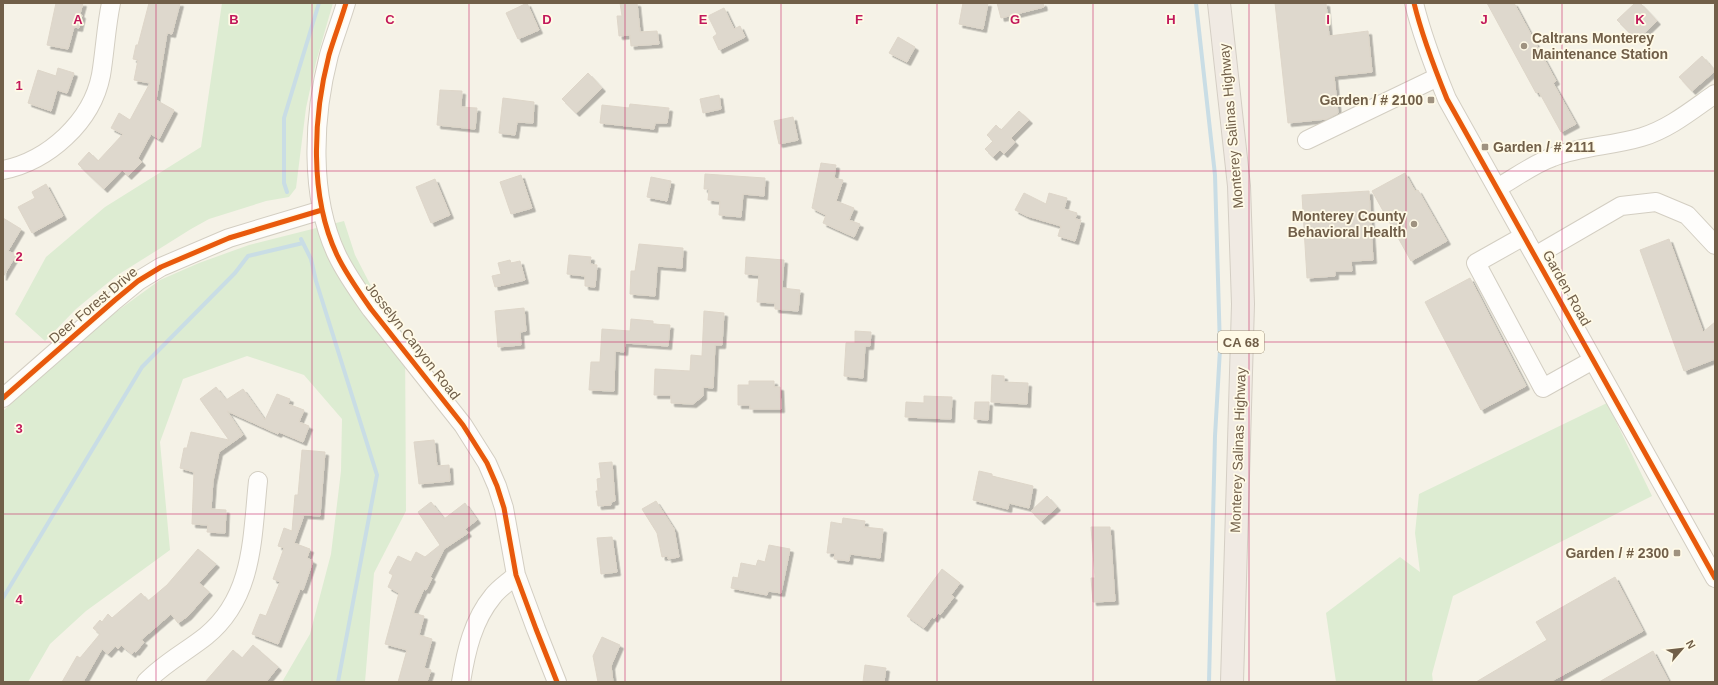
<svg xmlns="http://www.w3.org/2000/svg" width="1718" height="685" font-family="Arial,sans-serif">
  <defs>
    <filter id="shadow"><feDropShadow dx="3.5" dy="3.5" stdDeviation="0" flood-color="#0004"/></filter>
  </defs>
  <rect width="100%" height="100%" fill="#f5f2e7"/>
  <!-- green -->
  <path fill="#ddecd2" d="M 222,3 L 333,3 L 316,62 L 306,108 L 296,188 L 289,197 L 266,201 L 209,219 L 191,229 L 116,276 L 76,309 L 45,341 L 15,314 L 46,257 L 105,207 L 201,147 Z
    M 344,221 L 355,255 L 371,286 L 405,336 L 406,511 L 374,573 L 365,682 L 282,682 L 310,634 L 331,554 L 341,471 L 342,419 L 304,375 L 247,356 L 183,379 L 160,442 L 170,550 L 86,611 L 50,644 L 28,682 L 3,682 L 3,411 L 98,325 L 160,280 L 199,263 L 249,245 Z
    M 1607,403 L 1652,496 L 1453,596 L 1432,674 L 1433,682 L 1336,682 L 1326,613 L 1400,557 L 1420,572 L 1415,533 L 1419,494 Z"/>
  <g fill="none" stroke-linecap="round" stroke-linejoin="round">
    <!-- stream -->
    <path stroke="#c9dde5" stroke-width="4" d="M 1196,3 L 1215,175 L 1220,349 L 1215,436 L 1209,682
      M 287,192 L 284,183 L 284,118 L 319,3
      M 301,239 L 311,259 L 316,281 L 377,475 L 338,682
      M 3,598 L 142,367 L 235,273 L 248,256 L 303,243"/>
  </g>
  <!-- building -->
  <path fill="#ded8cd" stroke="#ded6c9" filter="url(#shadow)" d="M 56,3 L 83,3 L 80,14 L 82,15 L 79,28 L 74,27 L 68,49 L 47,45 Z
    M 149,3 L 180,3 L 172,34 L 167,33 L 156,100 L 174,110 L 159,139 L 151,134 L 138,158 L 142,162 L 128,176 L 122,170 L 104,189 L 78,164 L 89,152 L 98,161 L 123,134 L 111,128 L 119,113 L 130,120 L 150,83 L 134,80 L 138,60 L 133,59 L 136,45 L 138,45 Z
    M 527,3 L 539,30 L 518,39 L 506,13 Z
    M 620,3 L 637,3 L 640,32 L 657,31 L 659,44 L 631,46 L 630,35 L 619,36 L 617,16 L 622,16 Z
    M 963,3 L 988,3 L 983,29 L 959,24 Z
    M 997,3 L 1043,3 L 1044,7 L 1001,18 Z
    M 1275,3 L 1326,3 L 1329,36 L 1368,31 L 1372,72 L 1334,76 L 1338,113 L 1327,119 L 1288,123 Z
    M 1487,3 L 1514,3 L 1556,81 L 1553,83 L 1576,124 L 1561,132 L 1539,92 L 1536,93 Z
    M 1635,3 L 1640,3 L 1657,21 L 1637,40 L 1617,20 Z
    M 724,8 L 734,29 L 740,26 L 745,37 L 719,50 L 713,37 L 717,34 L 708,16 Z
    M 898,37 L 915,47 L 907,62 L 889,53 Z
    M 1702,56 L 1715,71 L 1692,91 L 1679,77 Z
    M 58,68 L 74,73 L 67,93 L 57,90 L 51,111 L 28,103 L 38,70 L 56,76 Z
    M 588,73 L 602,88 L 576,113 L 562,99 Z
    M 440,90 L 462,91 L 461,107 L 477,108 L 475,129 L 437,125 Z
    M 719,95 L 721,109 L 703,113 L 700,99 Z
    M 503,98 L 534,102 L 533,123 L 517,122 L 515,135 L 499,133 Z
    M 630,104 L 669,108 L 667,123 L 655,123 L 654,129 L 600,123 L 602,105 L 629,108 Z
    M 1019,111 L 1029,120 L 1011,138 L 1015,142 L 1004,154 L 1000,150 L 993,157 L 985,149 L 993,141 L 987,135 L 996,125 L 1001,130 Z
    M 793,117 L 798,140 L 779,144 L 774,121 Z
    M 821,163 L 836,165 L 834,178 L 843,180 L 836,201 L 854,208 L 849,220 L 860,224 L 854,237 L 823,223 L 826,215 L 812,208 Z
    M 1405,173 L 1415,191 L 1418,190 L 1447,241 L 1411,261 L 1372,191 Z
    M 705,174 L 765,178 L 764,196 L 743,194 L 741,217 L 719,215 L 720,201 L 708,200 L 709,189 L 704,189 Z
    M 521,175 L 532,208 L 511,214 L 500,182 Z
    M 651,177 L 671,181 L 667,201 L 647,197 Z
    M 435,179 L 450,215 L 431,223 L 416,187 Z
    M 46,184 L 63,216 L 32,233 L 18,207 L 35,198 L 32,192 Z
    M 1369,191 L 1373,260 L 1351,261 L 1352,271 L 1335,271 L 1335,276 L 1307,278 L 1302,195 Z
    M 1024,193 L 1046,204 L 1049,193 L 1067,198 L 1064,209 L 1077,213 L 1075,219 L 1081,220 L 1075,241 L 1058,236 L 1061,226 L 1027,216 L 1015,210 Z
    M 3,218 L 21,229 L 8,251 L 16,255 L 3,277 Z
    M 1669,239 L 1703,332 L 1715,322 L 1715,359 L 1684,371 L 1640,250 Z
    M 639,244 L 683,248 L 682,268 L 657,266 L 655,296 L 630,294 L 631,271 L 635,271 Z
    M 569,255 L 591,257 L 590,264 L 597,265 L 595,287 L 585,286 L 585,276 L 567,274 Z
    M 746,257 L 784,260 L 782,288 L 800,290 L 798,311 L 775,309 L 775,303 L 757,302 L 759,275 L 745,274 Z
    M 510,260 L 511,263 L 520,261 L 525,280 L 495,287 L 492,276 L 501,274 L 498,263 Z
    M 1470,278 L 1526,386 L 1481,410 L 1425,302 Z
    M 524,308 L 526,331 L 520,332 L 521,345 L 498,347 L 495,311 Z
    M 704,311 L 724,313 L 722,345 L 715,345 L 713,388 L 703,387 L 703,396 L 693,404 L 671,403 L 671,395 L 654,395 L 655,369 L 690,371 L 691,355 L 702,356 Z
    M 631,319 L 653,321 L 653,324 L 670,325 L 668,346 L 625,343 L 624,352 L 615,351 L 614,391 L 589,390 L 591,362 L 600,362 L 602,329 L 630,331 Z
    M 855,331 L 871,332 L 870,346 L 865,346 L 863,378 L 844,376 L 846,343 L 855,343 Z
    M 992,375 L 1004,376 L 1004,382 L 1028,383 L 1027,404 L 991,402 Z
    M 749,381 L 774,381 L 774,387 L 780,387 L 781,409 L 750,409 L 750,405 L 738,405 L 738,385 L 749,385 Z
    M 216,387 L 226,400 L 243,389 L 265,420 L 277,394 L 290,399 L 288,404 L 304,410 L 299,422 L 309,426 L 303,442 L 279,432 L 278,434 L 227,411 L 243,435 L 219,452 L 213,481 L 211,509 L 226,510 L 225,533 L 207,532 L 208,525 L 192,524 L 194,472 L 180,468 L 184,448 L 187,448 L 191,432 L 229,440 L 200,399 Z
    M 924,396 L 952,397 L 951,419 L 905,417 L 906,402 L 924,403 Z
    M 975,402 L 989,402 L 988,420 L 974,419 Z
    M 434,440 L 437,466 L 449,465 L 450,481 L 419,484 L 414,442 Z
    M 302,450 L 325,452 L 320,516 L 304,515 L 294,543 L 310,549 L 307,558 L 313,561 L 303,590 L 300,589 L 278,644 L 252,634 L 260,614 L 266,616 L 280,582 L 273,579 L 284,548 L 278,546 L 284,528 L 292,531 L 295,495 L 298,495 Z
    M 612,462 L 615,501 L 611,502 L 611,505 L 598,506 L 596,491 L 598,491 L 597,479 L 601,478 L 599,463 Z
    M 979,471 L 992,474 L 992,476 L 1033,486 L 1029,508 L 1009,503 L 1008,509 L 973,500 Z
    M 1047,496 L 1057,507 L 1041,521 L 1031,511 Z
    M 656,501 L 674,529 L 679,557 L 668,559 L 668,556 L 662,557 L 657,533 L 642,509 Z
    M 431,502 L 444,519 L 465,503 L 477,520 L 465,529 L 468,533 L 444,549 L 430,577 L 432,578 L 426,590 L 424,589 L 413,613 L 424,616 L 419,635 L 432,639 L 424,668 L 431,670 L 427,682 L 398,682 L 407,650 L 385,644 L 399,593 L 388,587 L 393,575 L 389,573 L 398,556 L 411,562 L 416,552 L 425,557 L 440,545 L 418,512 Z
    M 843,518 L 865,521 L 864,527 L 883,529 L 880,558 L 850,554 L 849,561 L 834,559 L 835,553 L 827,553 L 831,522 L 842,524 Z
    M 1091,527 L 1110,527 L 1115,601 L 1093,602 L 1091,578 L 1095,578 Z
    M 612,537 L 617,572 L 601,574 L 597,538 Z
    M 769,545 L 790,549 L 781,593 L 768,591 L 767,595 L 731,588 L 733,577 L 738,578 L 741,563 L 756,566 L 758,560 L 765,562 Z
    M 198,549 L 216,564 L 199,583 L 209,592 L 188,616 L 178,623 L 171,614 L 141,640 L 144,642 L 136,652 L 134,651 L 132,654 L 121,645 L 118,649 L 115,646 L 108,654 L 102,649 L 83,682 L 62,682 L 77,656 L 80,658 L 100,634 L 93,628 L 100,620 L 102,622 L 108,614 L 112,618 L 141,593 L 148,601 L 167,585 Z
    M 942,569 L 960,583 L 951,595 L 954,597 L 940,615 L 938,613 L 934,619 L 932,617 L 924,628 L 907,616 Z
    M 1615,577 L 1643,631 L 1550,682 L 1476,682 L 1547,640 L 1536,622 Z
    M 602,637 L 620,645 L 611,666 L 613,682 L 598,682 L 593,656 Z
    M 253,645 L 278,667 L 266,682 L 205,682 L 233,650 L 242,658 Z
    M 1653,651 L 1669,682 L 1599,682 Z
    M 865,665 L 886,668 L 884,682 L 863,682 Z"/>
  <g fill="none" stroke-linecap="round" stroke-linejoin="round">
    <!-- minor casing -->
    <g stroke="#d3cec2" stroke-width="20">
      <path id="minor" d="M 346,3 C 341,20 334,38 329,55 C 313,117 309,196 337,255 C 346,274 359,292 371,309 L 463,425 L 487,463 L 497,486 L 504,508 L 516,575 L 536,629 L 557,682
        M 1414,3 C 1422,36 1434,67 1447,99 L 1715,578
        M 1307,140 L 1438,77
        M 3,170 C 48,161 92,122 101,75 C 105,51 106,27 111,3
        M 1497,188 C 1515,178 1533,164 1553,157 C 1582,146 1612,146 1642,137 C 1669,129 1692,110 1715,94
        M 1524,236 L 1476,263 L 1543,388 L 1593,360
        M 1535,256 L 1621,206 L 1656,202 L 1687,215 L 1715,245
        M 3,398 L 115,300 L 138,281 L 161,267 L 229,238 L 322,210
        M 146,682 C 164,663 186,652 206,636 C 254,597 252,537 258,481
        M 461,682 C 466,651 473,620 493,596 C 499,588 509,582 516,575"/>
    </g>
    <!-- highway casing -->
    <g stroke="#d4cec4" stroke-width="24">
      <path id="highway" d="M 1219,3 L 1239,186 L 1243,304 L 1232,682"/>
    </g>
    <!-- minor -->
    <use href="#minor" stroke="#fefdfb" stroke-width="18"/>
    <!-- highway -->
    <use href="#highway" stroke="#f0eae3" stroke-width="22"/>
    <!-- cycleway casing -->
    <g stroke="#fffae7" stroke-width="8">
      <path id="cycleway" d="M 346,3 C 341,20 334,38 329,55 C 313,117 309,196 337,255 C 346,274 359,292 371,309 L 463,425 L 487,463 L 497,486 L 504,508 L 516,575 L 536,629 L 557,682
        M 1414,3 C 1422,36 1434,67 1447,99 L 1715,578
        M 3,398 L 115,300 L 138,281 L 161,267 L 229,238 L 322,210"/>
    </g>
    <!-- cycleway -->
    <use href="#cycleway" stroke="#e8590c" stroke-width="5"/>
  </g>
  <!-- grid -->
  <path fill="none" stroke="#c2185b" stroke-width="1" stroke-opacity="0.55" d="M 156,3 L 156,682M 312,3 L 312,682M 469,3 L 469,682M 625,3 L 625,682M 781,3 L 781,682M 937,3 L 937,682M 1093,3 L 1093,682M 1249,3 L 1249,682M 1406,3 L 1406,682M 1562,3 L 1562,682M 3,171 L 1715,171M 3,342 L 1715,342M 3,514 L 1715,514"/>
  <!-- markers -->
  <g fill="#9f9280" stroke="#fffae7" stroke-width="1.5">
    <circle cx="1524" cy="46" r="4"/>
    <rect x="1427" y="96" width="8" height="8" rx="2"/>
    <rect x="1481" y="143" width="8" height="8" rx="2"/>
    <circle cx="1414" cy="224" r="4"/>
    <rect x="1673" y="549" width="8" height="8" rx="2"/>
  </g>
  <g text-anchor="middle" stroke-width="3.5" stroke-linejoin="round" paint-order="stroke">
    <!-- shield labels -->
    <rect fill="#fffae7" stroke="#9c8e78" stroke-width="1" x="1218" y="331" width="46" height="22" rx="3"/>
    <g font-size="13" font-weight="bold" fill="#715f49">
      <text x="1241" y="347">CA 68</text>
    </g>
    <!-- poi labels -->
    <g font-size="14" font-weight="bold" fill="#715f49" stroke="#fffae7" text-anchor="end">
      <text x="1532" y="43" text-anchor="start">Caltrans Monterey<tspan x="1532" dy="16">Maintenance Station</tspan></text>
      <text x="1423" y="105">Garden / # 2100</text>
      <text x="1493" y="152" text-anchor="start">Garden / # 2111</text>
      <text x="1406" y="221">Monterey County<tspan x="1406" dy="16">Behavioral Health</tspan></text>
      <text x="1669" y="558">Garden / # 2300</text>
    </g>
    <!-- street labels -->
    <g font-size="14" fill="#715f49" stroke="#fffae7">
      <text transform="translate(1231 126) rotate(-95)" y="5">Monterey Salinas Highway</text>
      <text transform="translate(1567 288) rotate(61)" y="5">Garden Road</text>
      <text transform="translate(93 305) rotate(-40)" y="5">Deer Forest Drive</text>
      <text transform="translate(413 341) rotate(52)" y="5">Josselyn Canyon Road</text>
      <text transform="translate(1238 450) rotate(-88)" y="5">Monterey Salinas Highway</text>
    </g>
  </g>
  <g font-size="13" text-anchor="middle" font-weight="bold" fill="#c2185b" stroke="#fffae7" stroke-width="3.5" stroke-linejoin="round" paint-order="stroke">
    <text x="78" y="24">A</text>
    <text x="234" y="24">B</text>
    <text x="390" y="24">C</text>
    <text x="547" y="24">D</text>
    <text x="703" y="24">E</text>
    <text x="859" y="24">F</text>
    <text x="1015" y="24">G</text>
    <text x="1171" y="24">H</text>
    <text x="1328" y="24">I</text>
    <text x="1484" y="24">J</text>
    <text x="1640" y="24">K</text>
    <text x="19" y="90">1</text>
    <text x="19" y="261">2</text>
    <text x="19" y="433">3</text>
    <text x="19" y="604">4</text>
  </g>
  <!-- border -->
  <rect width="1718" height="685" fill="none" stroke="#715f49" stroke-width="8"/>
  <!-- north arrow -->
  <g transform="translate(1682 649) rotate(62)" stroke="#fffae7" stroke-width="3" paint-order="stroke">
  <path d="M0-3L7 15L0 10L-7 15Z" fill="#715f49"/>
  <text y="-6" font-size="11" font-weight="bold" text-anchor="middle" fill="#715f49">N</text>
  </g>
</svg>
